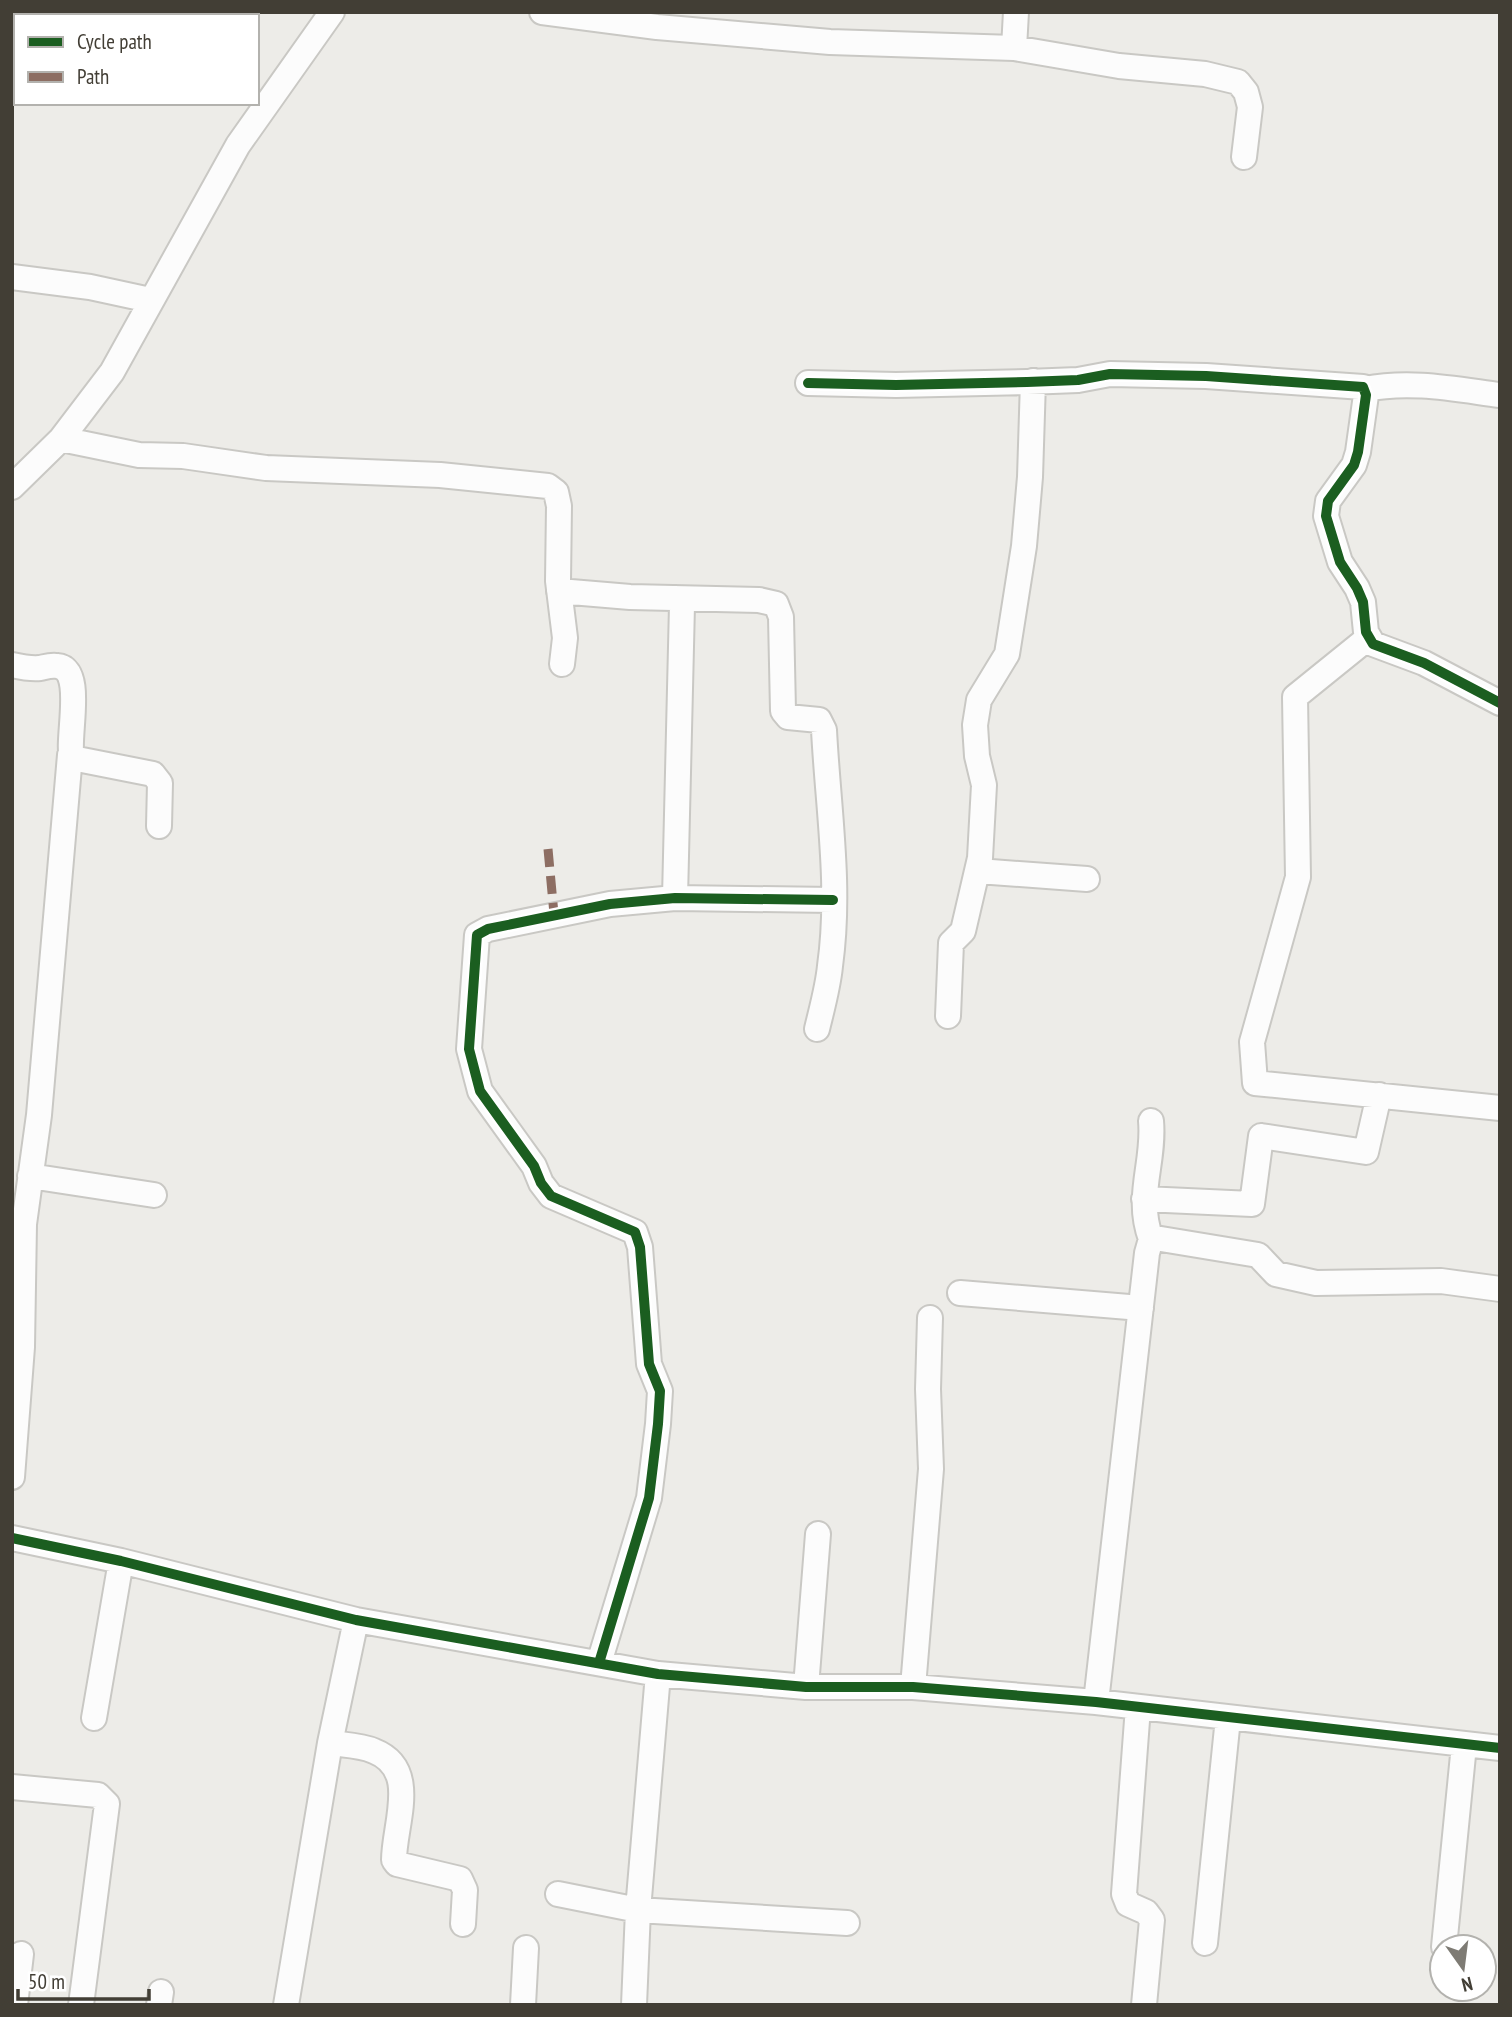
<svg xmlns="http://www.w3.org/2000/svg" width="1512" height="2017" font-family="'PT Sans Narrow',sans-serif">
  <rect width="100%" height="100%" fill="#edece8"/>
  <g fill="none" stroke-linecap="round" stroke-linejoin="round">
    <!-- minor casing -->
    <g stroke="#c9c8c4" stroke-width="28">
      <path id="minor" d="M 542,12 L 657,27 L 830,42 L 1014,48 L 1119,66 L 1205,74 L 1238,82 L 1246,92 L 1250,107 L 1244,157
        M 1014,48 L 1016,12
        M 12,277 L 90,287 L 150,300
        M 808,383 L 896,385 L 1027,382 L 1078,380 L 1110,374 L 1206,376 L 1363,387 L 1366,395 L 1358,452 L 1354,465 L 1328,501 L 1326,516 L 1340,562 L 1357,588 L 1363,602 L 1366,632 L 1373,644 L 1424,663 L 1500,703
        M 1365,389 C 1411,380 1454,389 1500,395
        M 61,439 L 139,455 L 183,456 L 266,468 L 440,475 L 548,486 L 556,492 L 559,506 L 558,581 L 565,638 L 562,664
        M 12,487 L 61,439 L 112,372 L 238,145 L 332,12
        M 559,591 L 630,597 L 759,600 L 776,604 L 781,617 L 783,711 L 788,717 L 819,720 L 824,730 C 828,808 841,887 830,966 C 828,987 822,1008 817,1029
        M 1368,638 L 1295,697 L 1298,877 L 1252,1042 L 1255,1083 L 1500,1108
        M 12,665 C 21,667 31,669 40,668 C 45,667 51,665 57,666 C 86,668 66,739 72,758 L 153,774 L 160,783 L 159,826
        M 978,871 L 1087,879
        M 675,898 L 682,605 L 675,598
        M 948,1016 L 951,943 L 963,931 L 980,858 L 984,785 L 977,756 L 975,725 L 979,700 L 1007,654 L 1013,616 L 1024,546 L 1030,477 L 1033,381
        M 1151,1121 C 1155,1162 1135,1196 1151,1239
        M 30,1176 L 154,1195
        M 1144,1199 L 1252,1204 L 1261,1136 L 1366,1152 L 1379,1095
        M 960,1293 L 1141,1308
        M 12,1477 L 22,1347 L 24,1224 L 39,1115 L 70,755
        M 12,1538 L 121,1561 L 356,1620 L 658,1674 L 806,1687 L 913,1687 L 1096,1702 L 1500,1748
        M 599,1663 L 649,1498 L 658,1424 L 660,1391 L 649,1364 L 640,1247 L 635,1232 L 551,1196 L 541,1183 L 534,1166 L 480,1091 L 469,1049 L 477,935 L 488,929 L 610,904 L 675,898 L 833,900
        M 806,1687 L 818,1534
        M 913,1687 L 931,1469 L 928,1389 L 930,1318
        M 1096,1702 L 1147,1253 L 1151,1239 L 1155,1238 L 1258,1255 L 1276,1274 L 1316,1283 L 1441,1281 L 1500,1289
        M 1138,1707 L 1124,1894 L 1128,1904 L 1146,1912 L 1152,1920 L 1144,2005
        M 94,1718 L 121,1561
        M 330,1743 C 344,1745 361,1745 374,1751 C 420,1769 394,1824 394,1860 L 397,1864 L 460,1879 L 465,1890 L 463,1924
        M 12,1787 L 98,1795 L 107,1804 L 81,2005
        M 558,1894 L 638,1910 L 847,1923
        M 1205,1943 L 1228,1718
        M 1444,1947 L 1464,1745
        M 15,2005 L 21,1954
        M 159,2005 L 161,1992
        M 286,2005 L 330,1743 L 356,1620
        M 523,2005 L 526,1948
        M 634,2005 L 638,1910 L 658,1674"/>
    </g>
    <!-- minor -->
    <use href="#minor" stroke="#fcfcfc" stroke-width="24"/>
    <!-- quiet -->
    <path stroke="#8d6e63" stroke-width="9" stroke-dasharray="18 9" stroke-linecap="butt" d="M 548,849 L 554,914"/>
    <!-- cycleway casing -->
    <g stroke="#fff" stroke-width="15">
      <path id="cycleway" d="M 808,383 L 896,385 L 1027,382 L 1078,380 L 1110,374 L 1206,376 L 1363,387 L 1366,395 L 1358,452 L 1354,465 L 1328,501 L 1326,516 L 1340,562 L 1357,588 L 1363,602 L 1366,632 L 1373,644 L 1424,663 L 1500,703
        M 12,1538 L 121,1561 L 356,1620 L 658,1674 L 806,1687 L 913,1687 L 1096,1702 L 1500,1748
        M 599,1663 L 649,1498 L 658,1424 L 660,1391 L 649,1364 L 640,1247 L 635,1232 L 551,1196 L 541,1183 L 534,1166 L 480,1091 L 469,1049 L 477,935 L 488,929 L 610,904 L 675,898 L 833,900"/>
    </g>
    <!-- cycleway -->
    <use href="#cycleway" stroke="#1b5e20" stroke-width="10"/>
  </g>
  <!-- border -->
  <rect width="1512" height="2017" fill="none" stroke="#423e35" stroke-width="28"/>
  <!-- legend -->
  <rect x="14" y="14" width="245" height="91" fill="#ffffff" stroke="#b3b2ae" stroke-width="2"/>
  <rect x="28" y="37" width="35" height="10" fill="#1b5e20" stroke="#b3b2ae" stroke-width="2"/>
  <text x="77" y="49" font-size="21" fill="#423e35">Cycle path</text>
  <rect x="28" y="72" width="35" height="10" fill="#8d6e63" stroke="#b3b2ae" stroke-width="2"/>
  <text x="77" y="84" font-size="21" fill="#423e35">Path</text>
  <!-- north arrow -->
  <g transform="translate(1463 1968) rotate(166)"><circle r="33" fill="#ffffff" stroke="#b3b2ae" stroke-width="2"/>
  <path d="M0-5L12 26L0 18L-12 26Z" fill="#7e7b74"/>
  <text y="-10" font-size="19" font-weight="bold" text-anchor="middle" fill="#423e35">N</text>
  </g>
  <!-- scale -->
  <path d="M18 1989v10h131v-10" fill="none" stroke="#423e35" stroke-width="3.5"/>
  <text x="28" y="1989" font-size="21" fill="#423e35" stroke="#ffffff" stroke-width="5" paint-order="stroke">50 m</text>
</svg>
